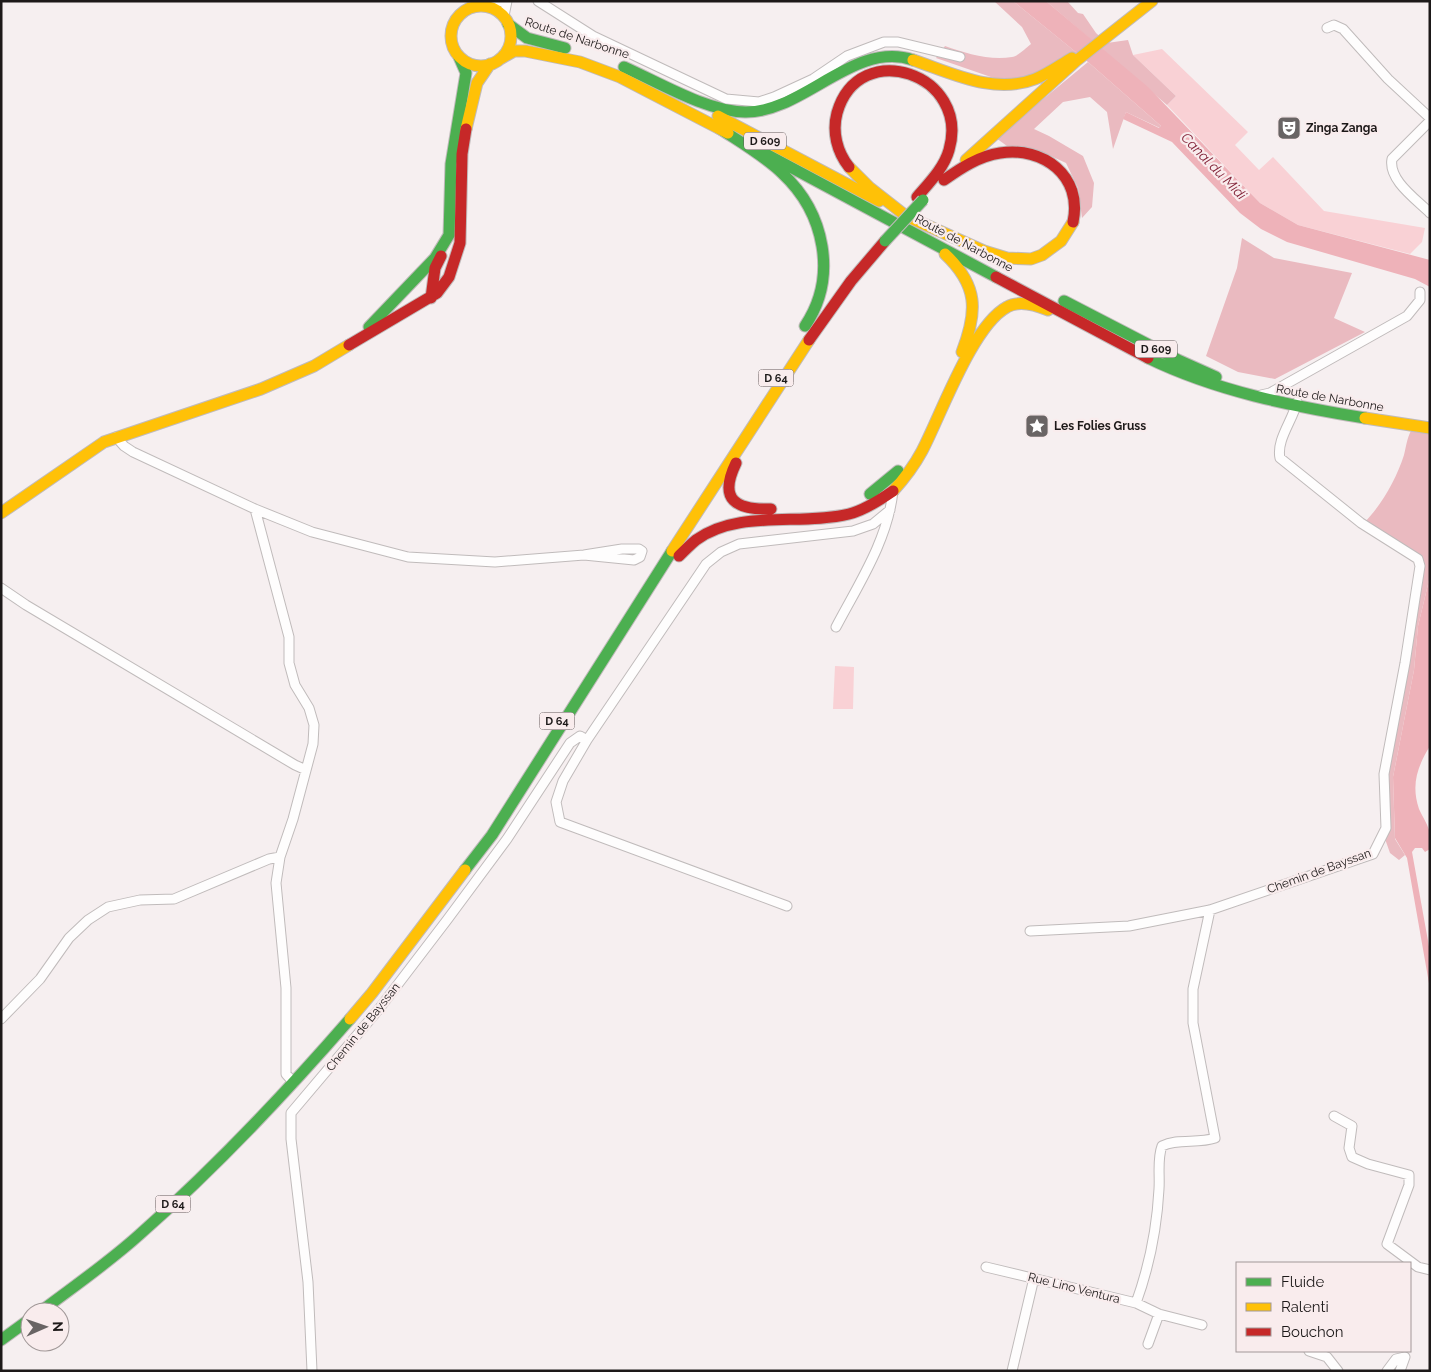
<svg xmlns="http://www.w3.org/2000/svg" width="1431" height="1372" font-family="Raleway,sans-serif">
  <rect width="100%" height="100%" fill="#f6eff0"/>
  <!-- green -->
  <path fill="#f9d1d5" d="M 1162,49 L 1248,132 L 1235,145 L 1259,170 L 1273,157 L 1324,211 L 1425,228 L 1422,242 L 1410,254 L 1298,225 L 1260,203 L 1167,105 L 1176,96 L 1133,55 Z
    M 835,666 L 854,667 L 853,709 L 833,709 Z"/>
  <!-- forest -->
  <path fill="#eabac0" d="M 994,1 L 1013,1 L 1077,53 L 1014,85 L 936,58 L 945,46 C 965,53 990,61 1012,57 C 1018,56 1026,48 1031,44 L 1022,27 Z
    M 1046,1 L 1067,1 L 1078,13 L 1083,14 L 1096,33 L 1107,43 L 1128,40 L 1133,55 L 1176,96 L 1167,105 Z
    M 1088,62 L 1161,126 L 1160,128 L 1126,112 L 1113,149 L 1107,112 L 1090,97 L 1063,102 L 1034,129 L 1049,136 L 1083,156 L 1094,183 L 1092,207 L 1082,218 L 1078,188 L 1066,163 L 1040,151 L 1007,146 L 996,138 Z
    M 1242,238 L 1274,258 L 1352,273 L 1334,318 L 1365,332 L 1275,379 L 1238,372 L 1206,356 L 1237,268 Z
    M 1414,426 L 1430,428 L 1430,576 L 1418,626 L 1414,670 L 1393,777 L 1395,839 L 1405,855 L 1399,860 L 1390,853 L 1384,836 L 1383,789 L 1420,566 L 1363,524 C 1381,506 1396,480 1404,455 C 1407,443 1407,436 1414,426 Z"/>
  <!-- water -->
  <path fill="#eeb2b9" d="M 1013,1 L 1046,1 L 1148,87 L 1260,203 L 1298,225 L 1430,260 L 1430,287 L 1415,279 L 1287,242 L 1261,229 L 1240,213 L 1172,142 L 1123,119 L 1126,112 L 1159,128 L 1161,126 L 1088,62 Z
    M 1430,576 L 1430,746 C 1417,767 1411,785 1419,809 C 1422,816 1427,823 1429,830 C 1431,837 1428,843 1430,849 L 1425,852 L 1422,848 L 1415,848 L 1412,852 L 1430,952 L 1430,989 L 1407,858 L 1395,838 L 1393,777 L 1414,670 L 1418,626 Z"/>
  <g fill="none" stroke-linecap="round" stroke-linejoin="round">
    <!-- street casing -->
    <g stroke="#c0bbbb" stroke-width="11">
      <path id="street" d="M 538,1 L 593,36 L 726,99 L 759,102 L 774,97 L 813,79 L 847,56 L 884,42 L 898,42 L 960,57
        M 488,6 L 501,1
        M 504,16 L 507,1
        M 1327,28 L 1334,25 L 1343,29 L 1388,79 L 1430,118
        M 1430,121 L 1392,159 C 1388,180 1416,199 1430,213
        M 1261,395 L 1270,393 L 1407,316 L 1420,300 L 1420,292
        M 116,437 L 124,446 L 133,452 L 255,509 L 312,532 L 408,557 L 495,562 L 584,555 L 622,549 L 639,549 L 642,551 L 640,557 L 634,560 L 584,555
        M 255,509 L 289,637 L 289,663 L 295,685 L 309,708 L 314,725 L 313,744 L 293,819 L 280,857 L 276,883 L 286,988 L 286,1074 L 294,1083
        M 1,588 L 26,605 L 295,765 L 306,770
        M 836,627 C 858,585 888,540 893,491
        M 787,906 L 560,822 L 556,802 L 563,781 L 587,740 L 706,564 L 721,552 L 739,544 L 853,531 L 873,524 L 890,510
        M 1030,931 L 1129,926 L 1210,910 L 1373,854 L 1386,828 L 1384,774 L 1405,663 L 1420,566 L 1418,559 L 1361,523 L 1280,458 C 1276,440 1293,420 1297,402
        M 1,1019 L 40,979 L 69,938 L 88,920 L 108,907 L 140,900 L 174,899 L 269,859 L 280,857
        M 1334,1116 L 1352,1126 L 1349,1148 L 1352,1157 L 1368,1164 L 1409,1175 L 1409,1185 L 1387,1244 L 1418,1267 L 1430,1270
        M 986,1267 L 1136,1303 L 1159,1314 L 1202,1325
        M 1136,1303 C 1149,1267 1157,1227 1159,1189 C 1160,1175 1157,1159 1162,1146 C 1178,1138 1198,1144 1215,1138 L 1193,1023 L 1193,989 L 1210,910
        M 1148,1344 L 1159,1314
        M 1309,1351 L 1327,1357 L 1338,1371
        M 312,1371 L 308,1282 L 291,1139 L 291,1113 L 379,1009 L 447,920 L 507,839 L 570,743 L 580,736 L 587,740
        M 1012,1371 L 1034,1278
        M 1387,1371 L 1396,1359 L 1405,1357 L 1400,1371"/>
    </g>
    <!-- fast casing -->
    <g stroke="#c0bbbb" stroke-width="13">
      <path id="fast" d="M 508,24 L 527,38 L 565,48
        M 624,67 C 660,83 706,111 745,112 C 803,113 854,40 913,60
        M 719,128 C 740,142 763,155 782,173 C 825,213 838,277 805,326
        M 766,154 L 996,277
        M 1064,301 L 1178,360 L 1216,377
        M 369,327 L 435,258 L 449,235 L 451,164 L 466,73 L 459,57
        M 1148,358 C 1216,391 1291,406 1365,418
        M 870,494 L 898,471
        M 465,870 L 492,835 L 672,551
        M 40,1312 C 73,1287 108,1263 139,1235 C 215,1168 284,1095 350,1019
        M 1,1340 L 30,1319"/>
    </g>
    <!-- slow casing -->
    <g stroke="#c0bbbb" stroke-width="13">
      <path id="slow" d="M451 36a30 30 0 1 1 60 0a30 30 0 1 1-60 0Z
        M 500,59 L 514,51 L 525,51 L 580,62 L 620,77 L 728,133
        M 913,60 C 952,73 994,95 1035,79 C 1048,74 1060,65 1072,58
        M 718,116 L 879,201
        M 466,129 L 477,83 L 490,64
        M 966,160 L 1076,61 L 1152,1
        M 849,167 L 869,187 L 906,216 L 984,251 L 1007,258 L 1031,259 L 1042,255 L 1061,241 L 1073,222
        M 945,254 C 978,285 978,311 962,352
        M 1365,418 L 1430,428
        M 893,491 C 904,479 914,466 922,451 C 941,415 972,326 1007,307 C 1019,300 1036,305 1048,310
        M 1,513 L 104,442 L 261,389 L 314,366 L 349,345
        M 672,551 L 809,340
        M 350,1019 L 372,993 L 465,870"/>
    </g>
    <!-- jam casing -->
    <g stroke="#c0bbbb" stroke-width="13">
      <path id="jam" d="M 849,167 C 837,152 832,132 837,113 C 859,36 971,74 949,150 C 944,168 929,183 917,197
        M 944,180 C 961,168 979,156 1000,153 C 1043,146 1083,176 1073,222
        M 996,277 L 1148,358
        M 431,298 L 435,268 L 441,256
        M 809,340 L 851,281 L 885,241
        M 349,345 L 437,293 L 449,277 L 460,243 L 462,154 L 466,129
        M 736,463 C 718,500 736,510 771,509
        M 679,556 C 684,551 690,545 696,540 C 739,509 800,526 849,514 C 865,510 880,500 893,491"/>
    </g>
    <!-- street -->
    <use href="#street" stroke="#fefdfd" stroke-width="9"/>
    <!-- fast -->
    <use href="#fast" stroke="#4caf50" stroke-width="11"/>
    <!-- slow -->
    <use href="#slow" stroke="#ffc107" stroke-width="11"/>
    <!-- jam -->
    <use href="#jam" stroke="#c62828" stroke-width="11"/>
    <!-- fast-bridge casing -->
    <g stroke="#c0bbbb" stroke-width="13" stroke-linecap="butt">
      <path id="fast-bridge" d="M 885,241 L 923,200"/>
    </g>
    <!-- fast-bridge -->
    <use href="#fast-bridge" stroke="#4caf50" stroke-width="11"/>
  </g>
  <!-- icons -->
  <defs>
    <g id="theatre-square" transform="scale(1.25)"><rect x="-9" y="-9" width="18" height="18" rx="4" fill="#696464" stroke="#f9eced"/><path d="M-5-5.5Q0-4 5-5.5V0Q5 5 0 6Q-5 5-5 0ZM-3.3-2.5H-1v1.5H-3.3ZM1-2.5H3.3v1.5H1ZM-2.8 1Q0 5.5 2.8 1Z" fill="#fff"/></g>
    <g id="sight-square" transform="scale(1.25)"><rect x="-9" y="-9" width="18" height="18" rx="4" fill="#696464" stroke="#f9eced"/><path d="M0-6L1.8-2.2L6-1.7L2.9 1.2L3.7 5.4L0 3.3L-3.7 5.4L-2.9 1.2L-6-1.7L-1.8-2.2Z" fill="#fff"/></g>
  </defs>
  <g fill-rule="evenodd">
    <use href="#theatre-square" x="1289" y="128"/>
    <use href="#sight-square" x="1037" y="426"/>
  </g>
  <g text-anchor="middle" stroke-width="4.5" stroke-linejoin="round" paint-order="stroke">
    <!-- shield labels -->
    <g fill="#f9eced" stroke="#5f5859" stroke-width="1">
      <rect x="744" y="132.5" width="42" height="17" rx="4"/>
      <rect x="1135" y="340.5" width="42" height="17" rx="4"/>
      <rect x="758.5" y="369.5" width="35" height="17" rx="4"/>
      <rect x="539.5" y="712.5" width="35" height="17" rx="4"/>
      <rect x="155.5" y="1195.5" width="35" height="17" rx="4"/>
    </g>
    <g font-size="11" font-weight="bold" fill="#1d1919">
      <text x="765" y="145">D 609</text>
      <text x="1156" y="353">D 609</text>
      <text x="776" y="382">D 64</text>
      <text x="557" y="725">D 64</text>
      <text x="173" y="1208">D 64</text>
    </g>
    <!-- street labels -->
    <g font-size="12" fill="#1d1919" stroke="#f9eced">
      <text transform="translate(577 38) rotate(18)" y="4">Route de Narbonne</text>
      <text transform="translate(964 243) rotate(28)" y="4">Route de Narbonne</text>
      <text transform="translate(1330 398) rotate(10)" y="4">Route de Narbonne</text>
      <text transform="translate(1319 871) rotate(-20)" y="4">Chemin de Bayssan</text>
      <text transform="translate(363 1027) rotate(-51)" y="4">Chemin de Bayssan</text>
      <text transform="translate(1074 1288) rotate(14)" y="4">Rue Lino Ventura</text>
    </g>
    <!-- poi labels -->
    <g font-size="12" font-weight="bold" fill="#1d1919" stroke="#f9eced" text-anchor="start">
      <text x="1306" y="132">Zinga Zanga</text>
      <text x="1054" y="430">Les Folies Gruss</text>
    </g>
    <!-- water labels -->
    <g font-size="14" font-style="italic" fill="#812137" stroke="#f9eced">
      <text transform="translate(1214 166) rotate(46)" y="5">Canal du Midi</text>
    </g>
  </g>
  <!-- border -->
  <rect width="1431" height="1372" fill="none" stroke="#1d1919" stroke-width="5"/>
  <!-- legend -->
  <rect x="1236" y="1262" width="175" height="90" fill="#f9eced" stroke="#a19898"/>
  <rect x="1246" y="1278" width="25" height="8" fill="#4caf50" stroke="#a19898"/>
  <text x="1281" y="1287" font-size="15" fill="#1d1919">Fluide</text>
  <rect x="1246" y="1303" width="25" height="8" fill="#ffc107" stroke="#a19898"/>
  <text x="1281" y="1312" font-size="15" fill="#1d1919">Ralenti</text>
  <rect x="1246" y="1328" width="25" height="8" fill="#c62828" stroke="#a19898"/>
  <text x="1281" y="1337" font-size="15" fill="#1d1919">Bouchon</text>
  <!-- north arrow -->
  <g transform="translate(45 1327) rotate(88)"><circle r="24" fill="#f9eced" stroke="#a19898"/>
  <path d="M0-4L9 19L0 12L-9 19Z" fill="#696464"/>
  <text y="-8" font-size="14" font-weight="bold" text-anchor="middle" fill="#1d1919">N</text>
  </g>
</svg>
